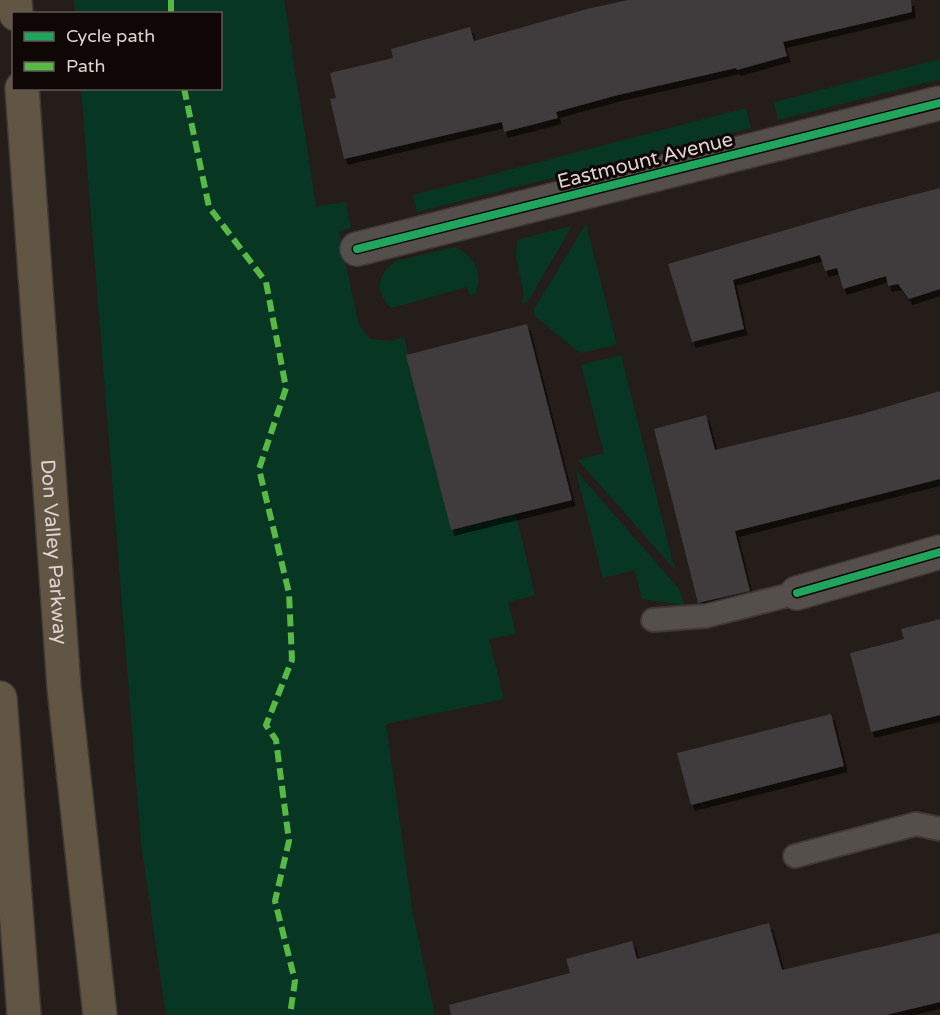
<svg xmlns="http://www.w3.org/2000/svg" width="940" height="1015" font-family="'Varela Round',sans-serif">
  <defs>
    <filter id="shadow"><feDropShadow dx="3.5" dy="6" stdDeviation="0" flood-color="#0009"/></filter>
  </defs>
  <rect width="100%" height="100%" fill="#251d1a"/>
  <!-- green -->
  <path fill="#073723" d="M 74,0 L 284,0 L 316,206 L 346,202 L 351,228 L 339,232 L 359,325 L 370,339 L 392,341 L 404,337 L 451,530 L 516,514 L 535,595 L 508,602 L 516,634 L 489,639 L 504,699 L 386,724 L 412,909 L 435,1015 L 166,1015 L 141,843 L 81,89 L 220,88 L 220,14 L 75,13 Z
    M 940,59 L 940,79 L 778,120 L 774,102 Z
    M 746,108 L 751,128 L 417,212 L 413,195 Z
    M 586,224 L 617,345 L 580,353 L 535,316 L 534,309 Z
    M 572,226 L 528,301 L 521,303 L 524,294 L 516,258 L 517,240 Z
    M 455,247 C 474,256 483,271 476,292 L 470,296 L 467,287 L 391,308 C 374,292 377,274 396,261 Z
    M 621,355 L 675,570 L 578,460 L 604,453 L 581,365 Z
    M 576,471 L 680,590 L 684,605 L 642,599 L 635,570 L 603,578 Z"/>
  <!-- building -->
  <path fill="#3f3b3c" filter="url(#shadow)" d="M 628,0 L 911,0 L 912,12 L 783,42 L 787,56 L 737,70 L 736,68 L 618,95 L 556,112 L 558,118 L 504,132 L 502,122 L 344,159 L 330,99 L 336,98 L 330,73 L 393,58 L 391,49 L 470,27 L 474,41 L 587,9 Z
    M 940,188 L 940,289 L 909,299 L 898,284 L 888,286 L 886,276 L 843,289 L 837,268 L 825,271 L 820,255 L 733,280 L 744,329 L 692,342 L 668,264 L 858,209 Z
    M 527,324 L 572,500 L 451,530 L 406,355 Z
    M 940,391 L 940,479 L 735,531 L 750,591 L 698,603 L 654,429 L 706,415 L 715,450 L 862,414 Z
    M 940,619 L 940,715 L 871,732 L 850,653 L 904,639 L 901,629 Z
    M 831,714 L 844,766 L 691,805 L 677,753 Z
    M 769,923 L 782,970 L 940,933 L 940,1002 L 886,1015 L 451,1015 L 449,1005 L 570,973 L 566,959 L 632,941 L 637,959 Z"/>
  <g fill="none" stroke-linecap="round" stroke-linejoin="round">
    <!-- lane casing -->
    <g stroke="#403936" stroke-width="26">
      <path id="lane" d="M 653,620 L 706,616 L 797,593
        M 795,856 L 916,824 L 940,829"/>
    </g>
    <!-- street casing -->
    <g stroke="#403936" stroke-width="36">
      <path id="street" d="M 357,249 L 940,103
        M 797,593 L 940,552"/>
    </g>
    <!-- highway casing -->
    <g stroke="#403936" stroke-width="36">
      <g id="highway">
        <path d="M 15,0 L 16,14"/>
        <path id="s1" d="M 22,88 L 64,688 L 100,1015"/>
        <path d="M 0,698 L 24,1015"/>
      </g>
    </g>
    <!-- lane -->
    <use href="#lane" stroke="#554f4c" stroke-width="22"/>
    <!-- street -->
    <use href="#street" stroke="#554f4c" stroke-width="33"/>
    <!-- highway -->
    <use href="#highway" stroke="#615644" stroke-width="33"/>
    <!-- quiet -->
    <path stroke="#58b947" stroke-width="6" stroke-dasharray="12 6" stroke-linecap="butt" d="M 171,0 L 171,14
      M 184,88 L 209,207 L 266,282 L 286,388 L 259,469 L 289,593 L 292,660 L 266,725 L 276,740 L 289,841 L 275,901 L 295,981 L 290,1015"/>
    <!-- cycleway casing -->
    <g stroke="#0e0705" stroke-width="11">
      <path id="cycleway" d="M 357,249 L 940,103
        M 797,593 L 940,552"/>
    </g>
    <!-- cycleway -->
    <use href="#cycleway" stroke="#20a55d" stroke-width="8"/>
  </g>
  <g text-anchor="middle" stroke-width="6" stroke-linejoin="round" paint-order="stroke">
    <!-- street labels -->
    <g font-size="20" fill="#ded3cf" stroke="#0e0705">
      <text transform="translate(645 160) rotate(-14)" y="7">Eastmount Avenue</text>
      <text dy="7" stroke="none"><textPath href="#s1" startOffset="465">Don Valley Parkway</textPath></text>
    </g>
  </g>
  <!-- legend -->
  <rect x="12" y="12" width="210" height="78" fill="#0e0705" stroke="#615956" stroke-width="1.5"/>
  <rect x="24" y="32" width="30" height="9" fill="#20a55d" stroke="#615956" stroke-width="1.5"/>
  <text x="66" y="42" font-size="18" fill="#ded3cf">Cycle path</text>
  <rect x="24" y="62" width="30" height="9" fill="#58b947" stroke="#615956" stroke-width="1.5"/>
  <text x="66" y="72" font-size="18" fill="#ded3cf">Path</text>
</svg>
